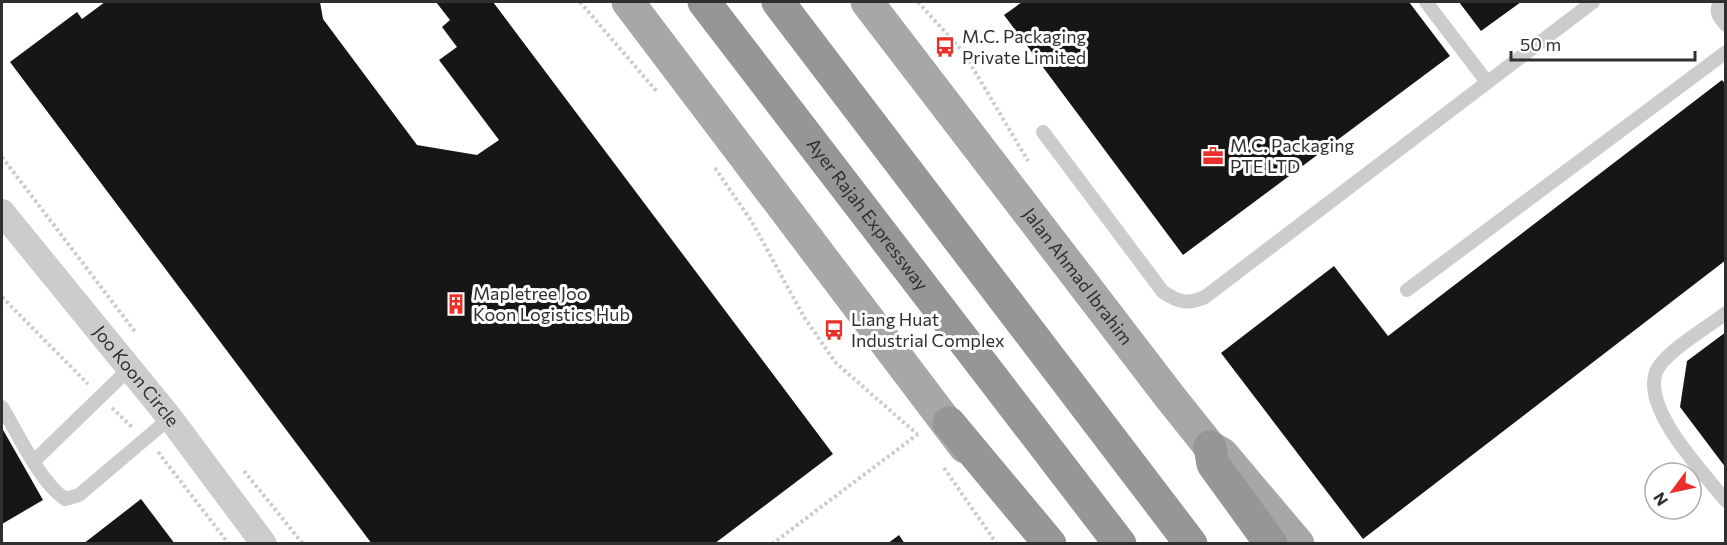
<svg xmlns="http://www.w3.org/2000/svg" width="1727" height="545" font-family="Commissioner,sans-serif">
  <rect width="100%" height="100%" fill="#fff"/>
  <!-- building -->
  <path fill="#161616" d="M 105,2 L 320,2 L 323,19 L 417,145 L 477,155 L 499,140 L 439,60 L 457,47 L 442,27 L 450,20 L 436,2 L 493,2 L 833,454 L 714,544 L 372,544 L 10,62 L 77,12 L 82,19 Z
    M 1022,2 L 1409,2 L 1450,56 L 1183,255 L 1004,15 Z
    M 1459,2 L 1521,2 L 1481,31 Z
    M 1722,80 L 1726,85 L 1726,260 L 1363,539 L 1221,353 L 1334,266 L 1388,336 Z
    M 1726,332 L 1726,468 L 1680,407 L 1687,361 Z
    M 2,428 L 43,500 L 2,524 Z
    M 141,499 L 175,544 L 83,544 Z
    M 899,535 L 905,544 L 887,544 Z"/>
  <g fill="none" stroke-linecap="round" stroke-linejoin="round">
    <!-- path -->
    <path stroke="#ccc" stroke-width="4" stroke-dasharray="3 3" stroke-linecap="butt" d="M 580,2 L 658,93
      M 918,2 L 964,53 L 1028,161
      M 2,157 L 136,333
      M 715,168 L 752,222 L 804,317 L 836,363 L 917,434
      M 2,297 L 88,384
      M 112,408 L 133,428
      M 158,452 L 229,544
      M 944,468 L 997,544
      M 244,471 L 303,544
      M 772,544 L 918,434"/>
    <!-- service -->
    <path stroke="#ccc" stroke-width="14" d="M 1426,2 L 1487,82
      M 1721,2 C 1714,11 1719,17 1726,25
      M 1043,132 L 1163,292 C 1179,302 1187,305 1205,297 L 1593,2
      M 1407,290 L 1726,52
      M 1726,313 C 1708,327 1663,353 1656,372 C 1642,410 1704,473 1726,501
      M 2,407 C 18,434 40,482 65,499 L 79,495 L 170,418
      M 34,461 L 129,369"/>
    <!-- minor -->
    <path stroke="#ccc" stroke-width="26" id="s1" d="M 2,212 L 170,418 L 264,544"/>
    <!-- primary -->
    <g stroke="#a7a7a7" stroke-width="33">
      <path d="M 628,2 L 965,447"/>
      <path id="s2" d="M 867,2 L 1170,397 L 1210,447 L 1222,454 L 1298,544"/>
    </g>
    <!-- motorway -->
    <g stroke="#969696" stroke-width="33">
      <path id="s3" d="M 704,2 L 1120,544"/>
      <path d="M 778,2 L 1191,544"/>
      <path d="M 949,423 L 1050,544"/>
      <path d="M 1210,447 L 1213,464 L 1271,544"/>
    </g>
  </g>
  <!-- icons -->
  <defs>
    <g id="bus-bare" transform="scale(1.62)"><path d="M-5-6H5V4H4V6H2V4H-2V6H-4V4H-5ZM-3.5-4V0h7V-4ZM-3.5 1.2v1.5H-2V1.2ZM2 1.2v1.5H3.5V1.2Z" fill="#eb302b" stroke="#fff" stroke-width="2.5" paint-order="stroke"/></g>
    <g id="office-bare" transform="scale(1.62)"><path d="M-6-3h4V-5.5h4V-3h4V5H-6ZM-1-4.5V-3h2v-1.5ZM-6 0V1H6V0Z" fill="#eb302b" stroke="#fff" stroke-width="2.5" paint-order="stroke"/></g>
    <g id="building-bare" transform="scale(1.62)"><path d="M-4-6H4V6H1V3H-1V6H-4ZM-2.5-4.3h1.7v1.8h-1.7ZM.8-4.3h1.7v1.8H.8ZM-2.5-1h1.7V.8h-1.7ZM.8-1h1.7V.8H.8Z" fill="#eb302b" stroke="#fff" stroke-width="2.5" paint-order="stroke"/></g>
  </defs>
  <g fill-rule="evenodd">
    <use href="#bus-bare" x="945" y="47"/>
    <use href="#office-bare" x="1213" y="156"/>
    <use href="#building-bare" x="456" y="304"/>
    <use href="#bus-bare" x="834" y="330"/>
  </g>
  <g text-anchor="middle" stroke-width="6" stroke-linejoin="round" paint-order="stroke">
    <!-- poi labels -->
    <g font-size="18" fill="#2f2f2f" stroke="#fff" text-anchor="start">
      <text x="962" y="43">M.C. Packaging<tspan x="962" dy="21">Private Limited</tspan></text>
      <text x="1230" y="152">M.C. Packaging<tspan x="1230" dy="21">PTE LTD</tspan></text>
      <text x="473" y="300">Mapletree Joo<tspan x="473" dy="21">Koon Logistics Hub</tspan></text>
      <text x="851" y="326">Liang Huat<tspan x="851" dy="21">Industrial Complex</tspan></text>
    </g>
    <!-- street labels -->
    <g font-size="18" fill="#2f2f2f" stroke="#fff">
      <text dy="6" stroke="none"><textPath href="#s3" startOffset="268">Ayer Rajah Expressway</textPath></text>
      <text dy="6" stroke="none"><textPath href="#s2" startOffset="346">Jalan Ahmad Ibrahim</textPath></text>
      <text dy="6" stroke="none"><textPath href="#s1" startOffset="212">Joo Koon Circle</textPath></text>
    </g>
  </g>
  <!-- border -->
  <rect width="1727" height="545" fill="none" stroke="#2f2f2f" stroke-width="6"/>
  <!-- north arrow -->
  <g transform="translate(1673 491) rotate(237)"><circle r="28" fill="#ffffff" stroke="#acacac" stroke-width="1.5"/>
  <path d="M0-4.5L10 22L0 15L-10 22Z" fill="#eb302b"/>
  <text y="-9" font-size="16" font-weight="bold" text-anchor="middle" fill="#2f2f2f">N</text>
  </g>
  <!-- scale -->
  <path d="M1511 51v9h184v-9" fill="none" stroke="#2f2f2f" stroke-width="3"/>
  <text x="1520" y="51" font-size="18" fill="#2f2f2f" stroke="#ffffff" stroke-width="4.5" paint-order="stroke">50 m</text>
</svg>
